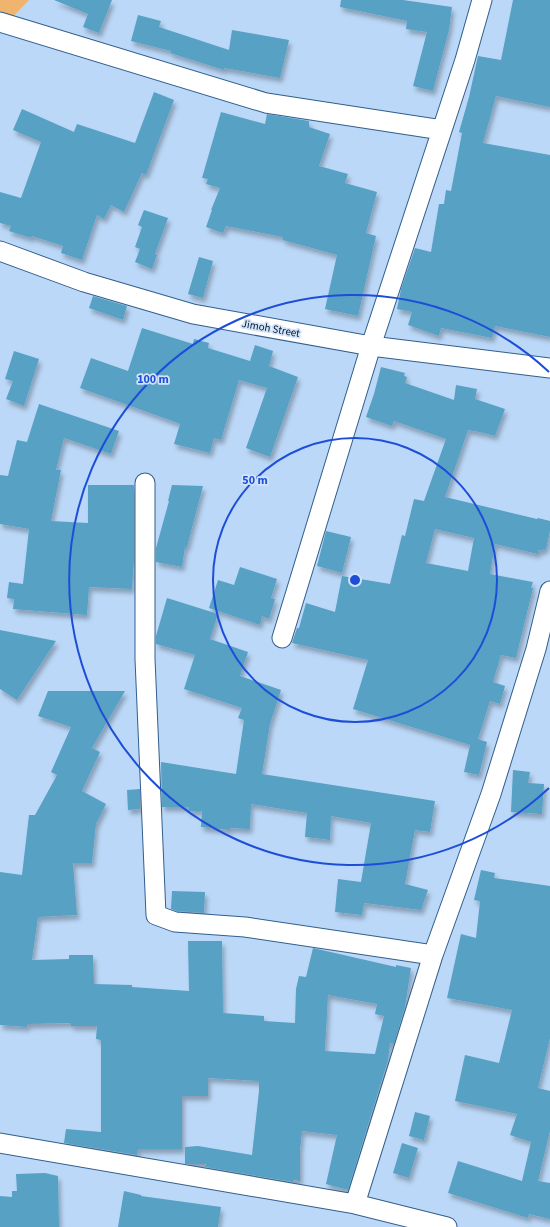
<svg xmlns="http://www.w3.org/2000/svg" width="550" height="1227" font-family="'Source Sans 3',sans-serif">
  <defs>
    <filter id="shadow"><feDropShadow dx="2.5" dy="4.5" stdDeviation="2" flood-color="#0004"/></filter>
  </defs>
  <rect width="100%" height="100%" fill="#bbd8f8"/>
  <!-- green -->
  <path fill="#efb56f" d="M 0,0 L 29,0 L 0,30 Z"/>
  <!-- building -->
  <path fill="#56a1c4" fill-rule="evenodd" filter="url(#shadow)" d="M 54,0 L 112,0 L 99,33 L 83,27 L 88,14 Z
    M 341,0 L 403,0 L 452,7 L 449,30 L 433,91 L 413,86 L 427,32 L 406,29 L 407,21 L 340,7 Z
    M 513,0 L 550,0 L 550,107 L 496,96 L 483,143 L 550,155 L 550,337 L 495,326 L 492,338 L 441,328 L 439,336 L 408,325 L 412,312 L 397,309 L 401,289 L 415,248 L 431,252 L 439,204 L 444,204 L 446,190 L 451,191 L 462,133 L 459,132 L 469,97 L 478,56 L 501,60 Z
    M 138,15 L 161,21 L 159,27 L 229,50 L 232,30 L 289,40 L 280,78 L 224,68 L 224,70 L 170,53 L 171,51 L 131,41 Z
    M 154,92 L 174,100 L 146,175 L 142,173 L 124,212 L 111,205 L 104,219 L 97,215 L 82,260 L 61,253 L 63,246 L 32,236 L 31,238 L 9,231 L 11,226 L 0,223 L 0,192 L 21,198 L 41,142 L 13,130 L 22,109 L 74,132 L 77,124 L 135,143 Z
    M 221,112 L 265,124 L 267,114 L 309,121 L 309,127 L 330,134 L 319,166 L 348,174 L 345,183 L 377,192 L 366,233 L 376,236 L 358,316 L 325,309 L 337,255 L 283,240 L 283,237 L 226,226 L 223,233 L 206,227 L 212,210 L 211,210 L 220,188 L 206,184 L 208,179 L 202,178 Z
    M 144,210 L 168,218 L 155,254 L 157,255 L 152,269 L 135,262 L 140,249 L 135,247 L 142,227 L 138,225 Z
    M 199,257 L 213,261 L 203,298 L 188,294 Z
    M 93,296 L 127,306 L 123,320 L 89,308 Z
    M 142,328 L 193,344 L 194,339 L 209,343 L 208,348 L 250,361 L 255,345 L 273,351 L 269,366 L 298,377 L 270,457 L 246,448 L 267,388 L 239,380 L 221,440 L 214,438 L 210,453 L 174,444 L 180,424 L 178,423 L 80,388 L 91,358 L 128,371 Z
    M 14,351 L 39,359 L 24,406 L 6,399 L 13,381 L 5,379 Z
    M 381,367 L 405,373 L 404,376 L 407,377 L 405,383 L 454,400 L 456,385 L 477,389 L 475,399 L 505,409 L 495,436 L 484,433 L 468,430 L 445,497 L 537,519 L 538,518 L 550,521 L 550,531 L 546,549 L 543,549 L 542,551 L 538,550 L 538,554 L 495,544 L 490,574 L 533,582 L 531,588 L 533,588 L 516,658 L 501,655 L 493,682 L 505,686 L 500,704 L 490,701 L 478,739 L 487,742 L 479,775 L 464,772 L 470,745 L 353,709 L 368,660 L 292,643 L 297,628 L 299,628 L 306,603 L 335,612 L 342,576 L 390,584 L 402,535 L 405,536 L 414,499 L 424,501 L 446,439 L 394,421 L 392,426 L 366,417 L 374,394 ZM 435,529 L 474,538 L 468,571 L 426,563 Z
    M 39,404 L 119,431 L 111,454 L 64,438 L 56,470 L 61,470 L 51,521 L 88,523 L 88,485 L 134,485 L 134,560 L 132,589 L 89,587 L 87,615 L 13,609 L 14,599 L 7,598 L 9,582 L 23,584 L 29,529 L 0,524 L 0,475 L 8,476 L 17,440 L 27,442 Z
    M 172,485 L 203,486 L 187,547 L 185,547 L 182,567 L 156,562 L 156,548 L 169,501 L 168,501 Z
    M 326,531 L 351,537 L 342,573 L 317,566 Z
    M 240,567 L 277,579 L 271,598 L 275,599 L 269,619 L 262,616 L 260,625 L 209,608 L 218,580 L 234,585 Z
    M 167,598 L 218,614 L 210,639 L 248,652 L 240,676 L 281,690 L 270,724 L 262,774 L 435,801 L 430,832 L 415,830 L 405,884 L 428,890 L 421,910 L 364,903 L 362,915 L 335,912 L 338,879 L 361,882 L 371,823 L 331,816 L 330,840 L 305,837 L 307,813 L 251,804 L 250,829 L 230,828 L 230,830 L 201,827 L 202,811 L 188,811 L 189,807 L 162,807 L 161,762 L 236,774 L 244,720 L 238,718 L 242,708 L 184,689 L 195,655 L 156,644 L 156,636 Z
    M 0,630 L 56,641 L 17,700 L 0,689 Z
    M 48,691 L 125,691 L 92,748 L 100,752 L 82,791 L 106,804 L 96,824 L 92,863 L 73,863 L 77,915 L 38,917 L 32,960 L 69,959 L 69,955 L 93,955 L 94,984 L 132,985 L 132,987 L 189,991 L 188,941 L 222,941 L 223,1013 L 264,1016 L 264,1021 L 295,1023 L 296,989 L 299,976 L 306,977 L 313,948 L 396,967 L 396,965 L 411,968 L 405,1007 L 394,1044 L 390,1043 L 388,1060 L 348,1190 L 326,1184 L 337,1135 L 302,1131 L 300,1150 L 300,1181 L 294,1180 L 293,1182 L 205,1167 L 206,1164 L 185,1164 L 185,1147 L 198,1146 L 252,1155 L 259,1091 L 259,1081 L 208,1078 L 208,1096 L 182,1096 L 182,1149 L 138,1149 L 137,1155 L 64,1143 L 66,1129 L 101,1132 L 101,1040 L 96,1039 L 97,1026 L 71,1026 L 71,1023 L 28,1024 L 27,1027 L 0,1025 L 0,872 L 22,875 L 29,815 L 35,815 L 57,775 L 51,772 L 71,727 L 38,716 ZM 328,995 L 377,1004 L 375,1014 L 384,1016 L 375,1054 L 325,1051 Z
    M 513,770 L 530,772 L 528,783 L 544,784 L 542,814 L 511,812 Z
    M 140,789 L 140,809 L 128,810 L 127,790 Z
    M 481,870 L 495,873 L 494,878 L 550,886 L 550,1038 L 538,1088 L 550,1091 L 550,1131 L 538,1181 L 550,1183 L 550,1219 L 529,1214 L 528,1218 L 448,1193 L 458,1161 L 522,1181 L 531,1142 L 510,1135 L 517,1114 L 455,1101 L 465,1055 L 499,1063 L 512,1010 L 447,998 L 461,934 L 476,938 L 480,901 L 474,900 Z
    M 172,891 L 205,892 L 204,913 L 177,911 L 171,909 Z
    M 415,1112 L 430,1116 L 424,1140 L 409,1136 Z
    M 402,1143 L 418,1148 L 409,1178 L 393,1173 Z
    M 45,1173 L 58,1176 L 59,1227 L 0,1227 L 0,1196 L 12,1197 L 12,1191 L 17,1191 L 16,1174 Z
    M 124,1191 L 141,1195 L 141,1196 L 221,1207 L 218,1227 L 118,1227 Z"/>
  <g fill="none" stroke-linecap="round" stroke-linejoin="round">
    <!-- minor casing -->
    <g stroke="#315f8d" stroke-width="21">
      <path id="minor" d="M 0,22 L 266,103 L 442,130
        M 0,251 L 84,282 L 193,314 L 371,346 L 550,368
        M 145,483 L 145,659 L 156,915 L 175,922 L 245,927 L 433,955
        M 282,638 L 371,346 L 465,60 L 482,0
        M 0,1143 L 355,1204 L 447,1227
        M 355,1204 L 433,955 L 491,794 L 536,649 L 550,591"/>
    </g>
    <!-- minor -->
    <use href="#minor" stroke="#fff" stroke-width="19"/>
  </g>
  <!-- distance rings -->
  <g fill="none" stroke="#1d4ed8" stroke-width="2">
    <circle cx="355" cy="580" r="142"/>
    <path d="M549 788A285 285 0 1 1 549 372"/>
  </g>
  <g text-anchor="middle" stroke-width="3.5" stroke-linejoin="round" paint-order="stroke">
    <!-- street labels -->
    <g font-size="11" fill="#041528" stroke="#d1e4fa">
      <text transform="translate(271 328) rotate(10)" y="4">Jimoh Street</text>
    </g>
  </g>
  <circle cx="355" cy="580" r="6" fill="#1d4ed8" stroke="#d1e4fa" stroke-width="2"/>
  <g font-size="12" text-anchor="middle" font-weight="bold" fill="#1d4ed8" stroke="#d1e4fa" stroke-width="3.5" stroke-linejoin="round" paint-order="stroke">
    <text x="153" y="383">100 m</text>
    <text x="255" y="484">50 m</text>
  </g>
</svg>
